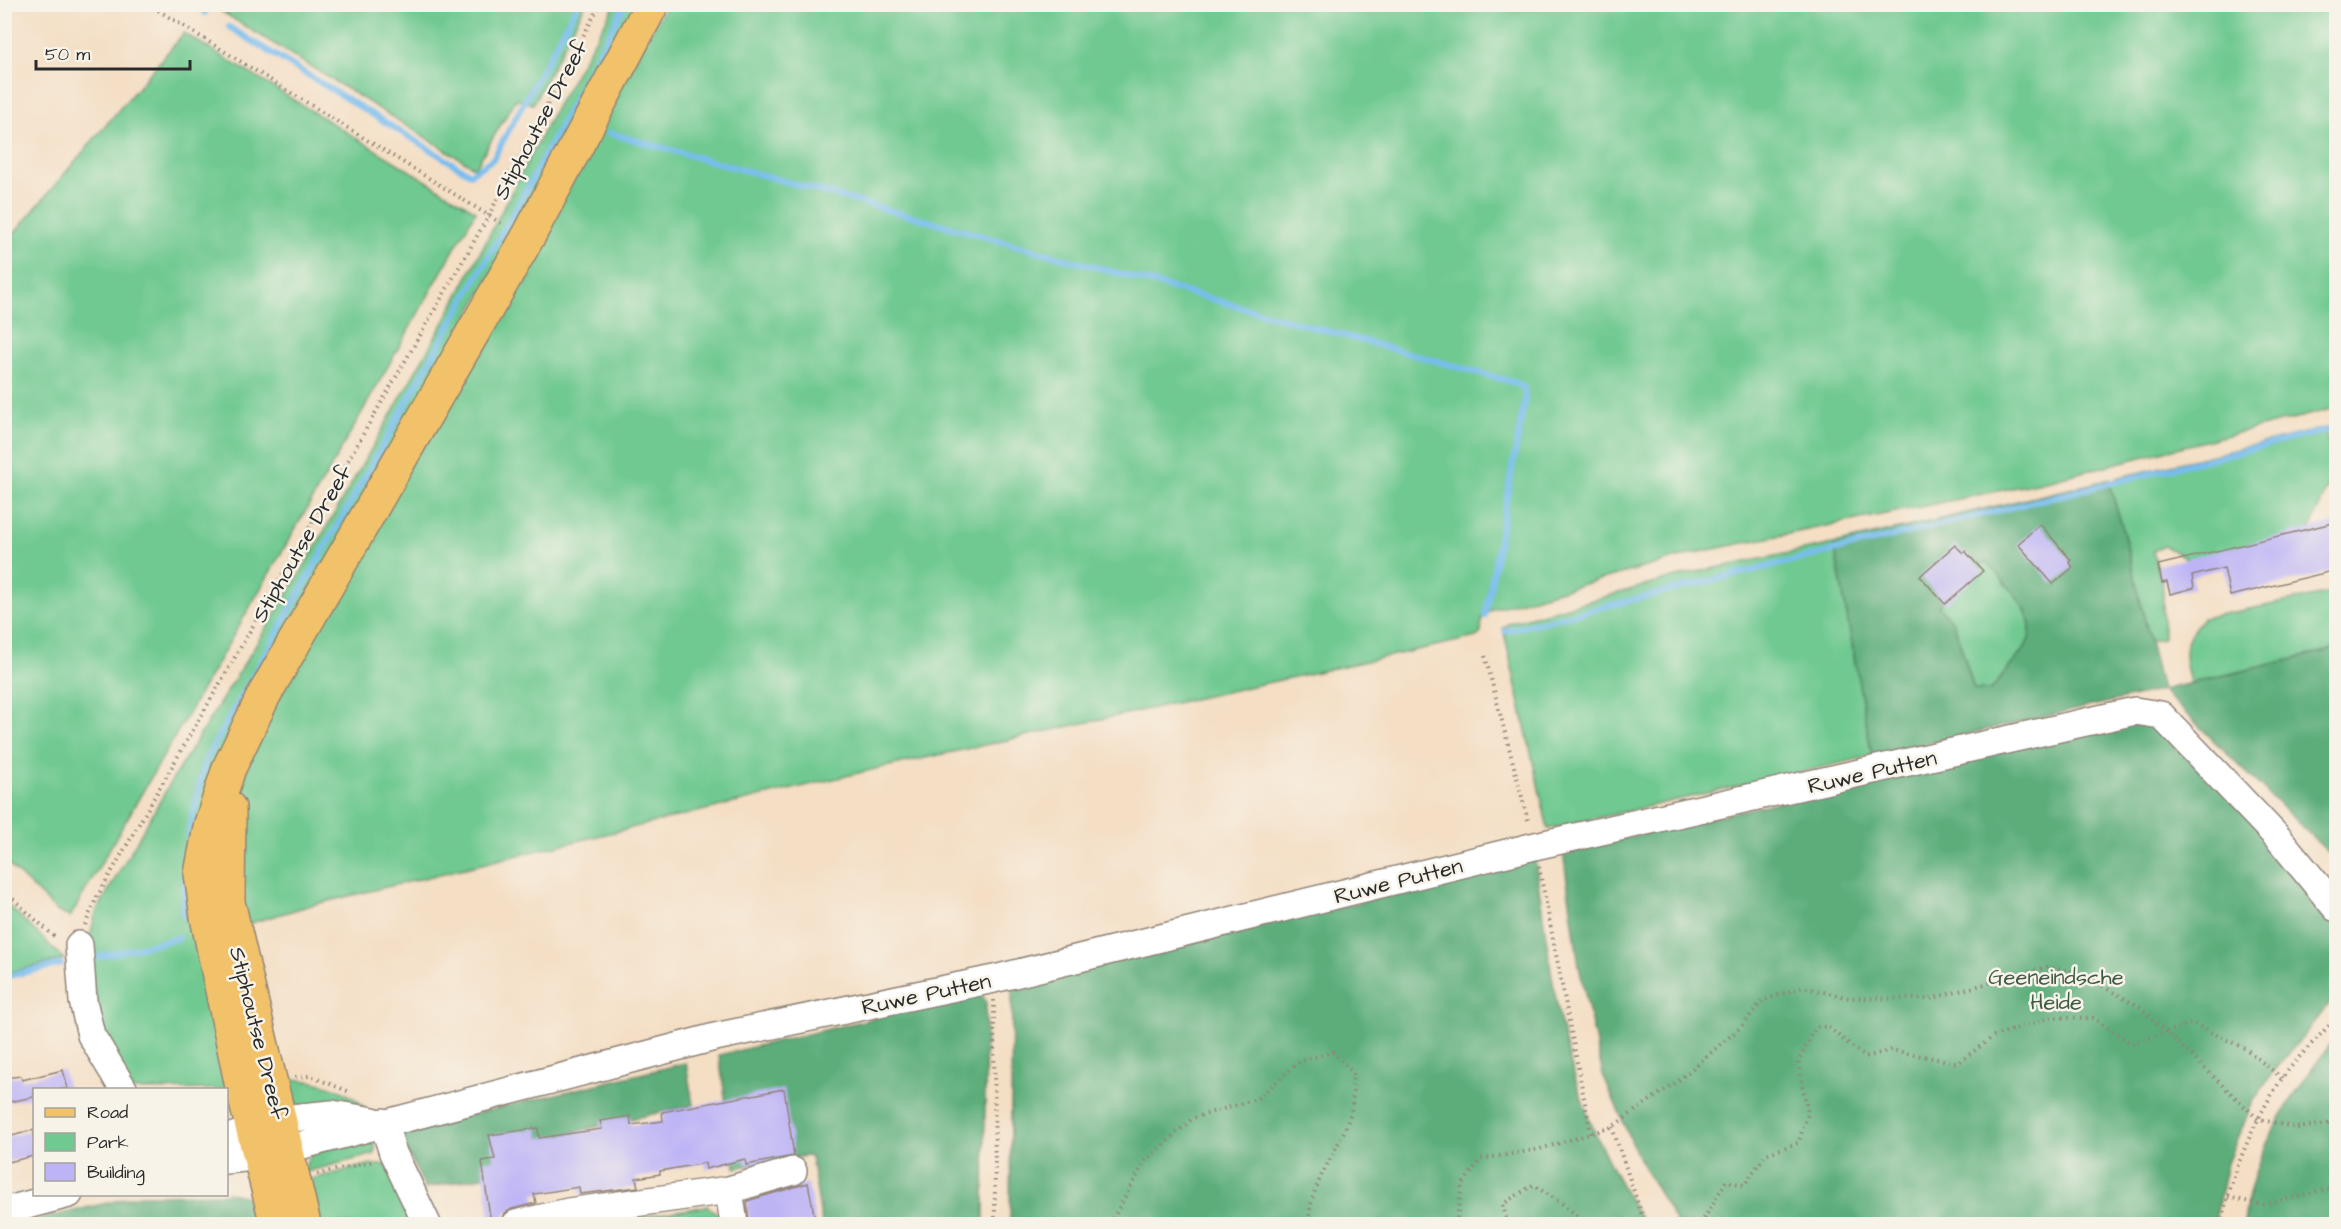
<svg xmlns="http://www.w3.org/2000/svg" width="2341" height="1229" font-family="'Architects Daughter',sans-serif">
  <rect width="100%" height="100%" fill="#f7f3e8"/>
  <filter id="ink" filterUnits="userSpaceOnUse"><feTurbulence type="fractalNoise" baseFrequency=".0167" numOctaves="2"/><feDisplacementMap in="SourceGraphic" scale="12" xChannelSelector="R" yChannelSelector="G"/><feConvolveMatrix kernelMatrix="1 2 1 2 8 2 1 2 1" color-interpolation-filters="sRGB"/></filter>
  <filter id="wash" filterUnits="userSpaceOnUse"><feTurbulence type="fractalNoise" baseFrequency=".008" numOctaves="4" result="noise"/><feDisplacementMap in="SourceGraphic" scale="24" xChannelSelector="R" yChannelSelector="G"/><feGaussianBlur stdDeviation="1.35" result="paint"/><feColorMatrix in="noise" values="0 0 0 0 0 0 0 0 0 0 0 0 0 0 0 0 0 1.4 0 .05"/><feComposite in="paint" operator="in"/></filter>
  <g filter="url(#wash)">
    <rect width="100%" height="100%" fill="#f4dec4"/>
    <!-- green -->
    <path fill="#70c990" stroke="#4e7a5e" stroke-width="1.5" d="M 1040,4 L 2336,5 L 2336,408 L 2042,482 L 1704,551 L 1493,609 L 1482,618 L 1481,633 L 1476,637 L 875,769 L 308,906 L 244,925 L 234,860 L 239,789 L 262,726 L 666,5 Z
      M 211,5 L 585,5 L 533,104 L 516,99 L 475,168 Z
      M 615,5 L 644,5 L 228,741 L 227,1087 L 223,1089 L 131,1090 L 106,1047 L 86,951 L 96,912 L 175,775 L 298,577 L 445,320 L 555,109 Z
      M 184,33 L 476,211 L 327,474 L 70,917 L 58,912 L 5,861 L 5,244 Z
      M 2325,428 L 2334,471 L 2308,534 L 2190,560 L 2165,546 L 2153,551 L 2163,590 L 2163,639 L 2150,641 L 2122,526 L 2108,480 Z
      M 1834,544 L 1872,756 L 1548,829 L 1503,628 L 1509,623 L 1691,573 Z
      M 1986,561 C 2004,584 2046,617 2024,649 C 2014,663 2001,676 1991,690 L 1974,689 L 1954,624 L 1938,606 Z
      M 2336,592 L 2336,649 L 2190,683 C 2183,653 2180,643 2203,618 Z
      M 4,902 L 5,902 L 64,959 L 5,974 Z
      M 289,1079 C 315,1080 347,1088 365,1108 L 299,1107 L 289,1100 L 280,1081 Z
      M 361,1139 L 375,1145 L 375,1154 L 302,1173 L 312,1152 Z
      M 368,1165 L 391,1165 L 422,1224 L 312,1224 L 303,1181 Z
      M 707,1206 L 717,1213 L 720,1224 L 600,1224 Z"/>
    <!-- forest -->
    <path fill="#5cad7a" stroke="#446c52" stroke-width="1.5" fill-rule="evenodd" d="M 2108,480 L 2122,526 L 2162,690 L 2336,649 L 2336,860 L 2162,690 L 1872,756 L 1834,544 ZM 1986,561 C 2004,584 2046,617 2024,649 C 2014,663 2001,676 1991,690 L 1974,689 L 1954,624 L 1938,606 Z
      M 2145,717 L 2336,903 L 2336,996 L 2271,1075 L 2253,1102 L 2227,1163 L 2214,1224 L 1677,1224 L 1639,1159 L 1603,1075 L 1579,966 L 1563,852 Z
      M 1535,860 C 1547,940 1555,1025 1583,1102 C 1598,1145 1620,1185 1644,1224 L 1010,1224 L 1012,986 Z
      M 981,993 L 986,1002 L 984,1224 L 822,1224 L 811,1157 L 806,1156 L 735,1168 L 719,1055 Z
      M 2336,1037 L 2336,1224 L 2244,1224 C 2251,1152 2293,1093 2336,1037 Z
      M 686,1063 L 693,1105 L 512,1146 L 497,1174 L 425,1188 L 398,1132 Z
      M 227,1192 L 261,1200 L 260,1224 L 19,1224 L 140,1195 L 226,1194 Z"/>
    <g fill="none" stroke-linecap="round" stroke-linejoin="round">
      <!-- stream -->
      <path stroke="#78bdef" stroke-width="6" d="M 202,4 L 205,13
        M 229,27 L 470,174 L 493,159 L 578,4
        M 609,133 L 1516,383 L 1524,388 L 1525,399 L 1485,616
        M 1505,631 L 2336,428
        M 187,865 L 190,826 L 205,761 L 529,185 L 625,4
        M 183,916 L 186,878
        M 89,959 L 179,938
        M 4,977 L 61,964"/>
    </g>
    <g id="blocks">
      <!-- building -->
      <path fill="#bdb4f6" d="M 2337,522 L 2337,570 L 2230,596 L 2224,568 L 2192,576 L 2194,588 L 2170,594 L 2167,582 L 2162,583 L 2158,565 Z
        M 2040,524 L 2071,560 L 2069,562 L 2073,567 L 2053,584 L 2018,544 Z
        M 1955,545 L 1963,553 L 1965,551 L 1983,571 L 1945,604 L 1920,576 Z
        M 63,1070 L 68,1089 L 34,1089 L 34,1097 L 4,1103 L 4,1078 L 21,1076 L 22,1080 Z
        M 784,1089 L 794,1156 L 746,1165 L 745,1159 L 706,1169 L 705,1163 L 660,1171 L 660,1174 L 636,1178 L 638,1187 L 580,1194 L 579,1187 L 534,1194 L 536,1203 L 512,1209 L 505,1213 L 501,1224 L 491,1224 L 482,1161 L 495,1159 L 489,1135 L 538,1128 L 539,1138 L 602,1129 L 600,1121 L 630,1116 L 631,1125 L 663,1121 L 662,1112 Z
        M 34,1130 L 34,1156 L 4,1163 L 4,1138 Z
        M 808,1183 L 816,1224 L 749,1224 L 747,1201 Z"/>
    </g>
  </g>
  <g filter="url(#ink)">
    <use href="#blocks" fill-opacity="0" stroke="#908478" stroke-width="1.5"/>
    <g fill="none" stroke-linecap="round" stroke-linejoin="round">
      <!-- minor casing -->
      <g stroke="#908478" stroke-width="30">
        <path id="minor" d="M 79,945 L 83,1001 L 91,1035 L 124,1090
          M 383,1122 L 393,1153 L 427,1224
          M 226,1139 L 281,1119 L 332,1114 L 373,1121
          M 226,1160 L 261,1156 L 715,1037 L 994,979 L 1535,846 L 2135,711 L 2161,715 L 2280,840 L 2336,908
          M 729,1190 L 734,1224
          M 4,1211 L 69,1194
          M 516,1224 L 568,1212 L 729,1190 L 793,1171"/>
      </g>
      <!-- major casing -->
      <g stroke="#908478" stroke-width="36">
        <path id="major" d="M 229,808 L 228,902 L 304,1224
          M 277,1224 L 242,1087 L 207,917 L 201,874 L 210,827 L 229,768 L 264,695 L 528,237 L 652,4"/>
      </g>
      <!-- path -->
      <path stroke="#908478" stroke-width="4" stroke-dasharray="1.5 4.5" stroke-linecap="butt" d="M 148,4 L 504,225
        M 1485,656 L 1529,824
        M 1539,867 L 1591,1134
        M 4,891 L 57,939
        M 85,925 L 97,897 L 488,217 L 600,4
        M 994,1000 L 995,1224
        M 295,1077 L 310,1076 L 350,1092
        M 1612,1127 L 1645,1224
        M 317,1174 L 371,1162
        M 2228,1197 L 2263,1205 L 2336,1187
        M 1110,1224 L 1145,1161 L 1193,1118 L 1257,1099 L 1300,1061 L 1333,1052 L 1353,1073 C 1352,1086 1354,1102 1350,1115 C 1339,1153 1308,1183 1309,1224
        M 1456,1224 L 1462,1185 L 1481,1159 L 1540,1149 L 1612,1127 L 1679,1080 L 1741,1027 L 1762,1001 L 1802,987 L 1850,998 L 1930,999 L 2047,967 L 2077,972 L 2140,1007 L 2258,1119 L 2297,1128 L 2336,1123
        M 1507,1224 L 1503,1204 L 1533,1185 L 1566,1206 L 1586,1224
        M 1701,1224 L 1726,1181 L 1744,1185 L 1766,1154 L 1798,1143 L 1808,1114 L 1798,1061 L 1816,1027 L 1828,1027 L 1865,1057 L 1891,1050 L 1958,1063 L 1994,1036 L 2052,1017 L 2093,1018 L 2132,1044 L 2192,1023 L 2246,1049 L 2282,1078
        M 2221,1224 C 2231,1175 2253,1122 2281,1080 C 2296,1058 2318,1038 2336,1018"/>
      <!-- minor -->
      <use href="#minor" stroke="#fff" stroke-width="27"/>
      <!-- major -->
      <use href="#major" stroke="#f2c26a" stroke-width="33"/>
    </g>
  </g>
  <g text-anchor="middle" stroke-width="5" stroke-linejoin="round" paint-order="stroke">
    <!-- street labels -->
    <g font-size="22" fill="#2b2b2b" stroke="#f7f3e8">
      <text transform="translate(540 119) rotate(-62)" y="8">Stiphoutse Dreef</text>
      <text transform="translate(301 543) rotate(-60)" y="8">Stiphoutse Dreef</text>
      <text transform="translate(1872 771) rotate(-13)" y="8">Ruwe Putten</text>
      <text transform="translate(1398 880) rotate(-14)" y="8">Ruwe Putten</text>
      <text transform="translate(926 993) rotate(-12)" y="8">Ruwe Putten</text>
      <text transform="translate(259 1033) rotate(76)" y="8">Stiphoutse Dreef</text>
    </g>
    <!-- park labels -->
    <g font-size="22" fill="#405a49" stroke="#f7f3e8">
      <text x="2056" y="984">Geeneindsche<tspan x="2056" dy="25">Heide</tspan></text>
    </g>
  </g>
  <!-- margin -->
  <rect width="2341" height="1229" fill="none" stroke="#f7f3e8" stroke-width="24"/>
  <!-- legend -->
  <rect x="33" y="1088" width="195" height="108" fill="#f7f3e8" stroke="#a5a39c" stroke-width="1.5"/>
  <rect x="45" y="1108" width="30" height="9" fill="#f2c26a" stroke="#a5a39c" stroke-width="1.5"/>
  <text x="87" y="1118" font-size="18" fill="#2b2b2b">Road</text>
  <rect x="45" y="1133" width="30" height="18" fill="#70c990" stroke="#a5a39c" stroke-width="1.5"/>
  <text x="87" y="1148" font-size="18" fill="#2b2b2b">Park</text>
  <rect x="45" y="1163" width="30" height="18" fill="#bdb4f6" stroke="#a5a39c" stroke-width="1.5"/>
  <text x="87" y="1178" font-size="18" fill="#2b2b2b">Building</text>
  <!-- scale -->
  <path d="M36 60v9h154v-9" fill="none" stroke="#2b2b2b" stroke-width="3"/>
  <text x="45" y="60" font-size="18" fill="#2b2b2b" stroke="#f7f3e8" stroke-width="4.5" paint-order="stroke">50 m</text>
</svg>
